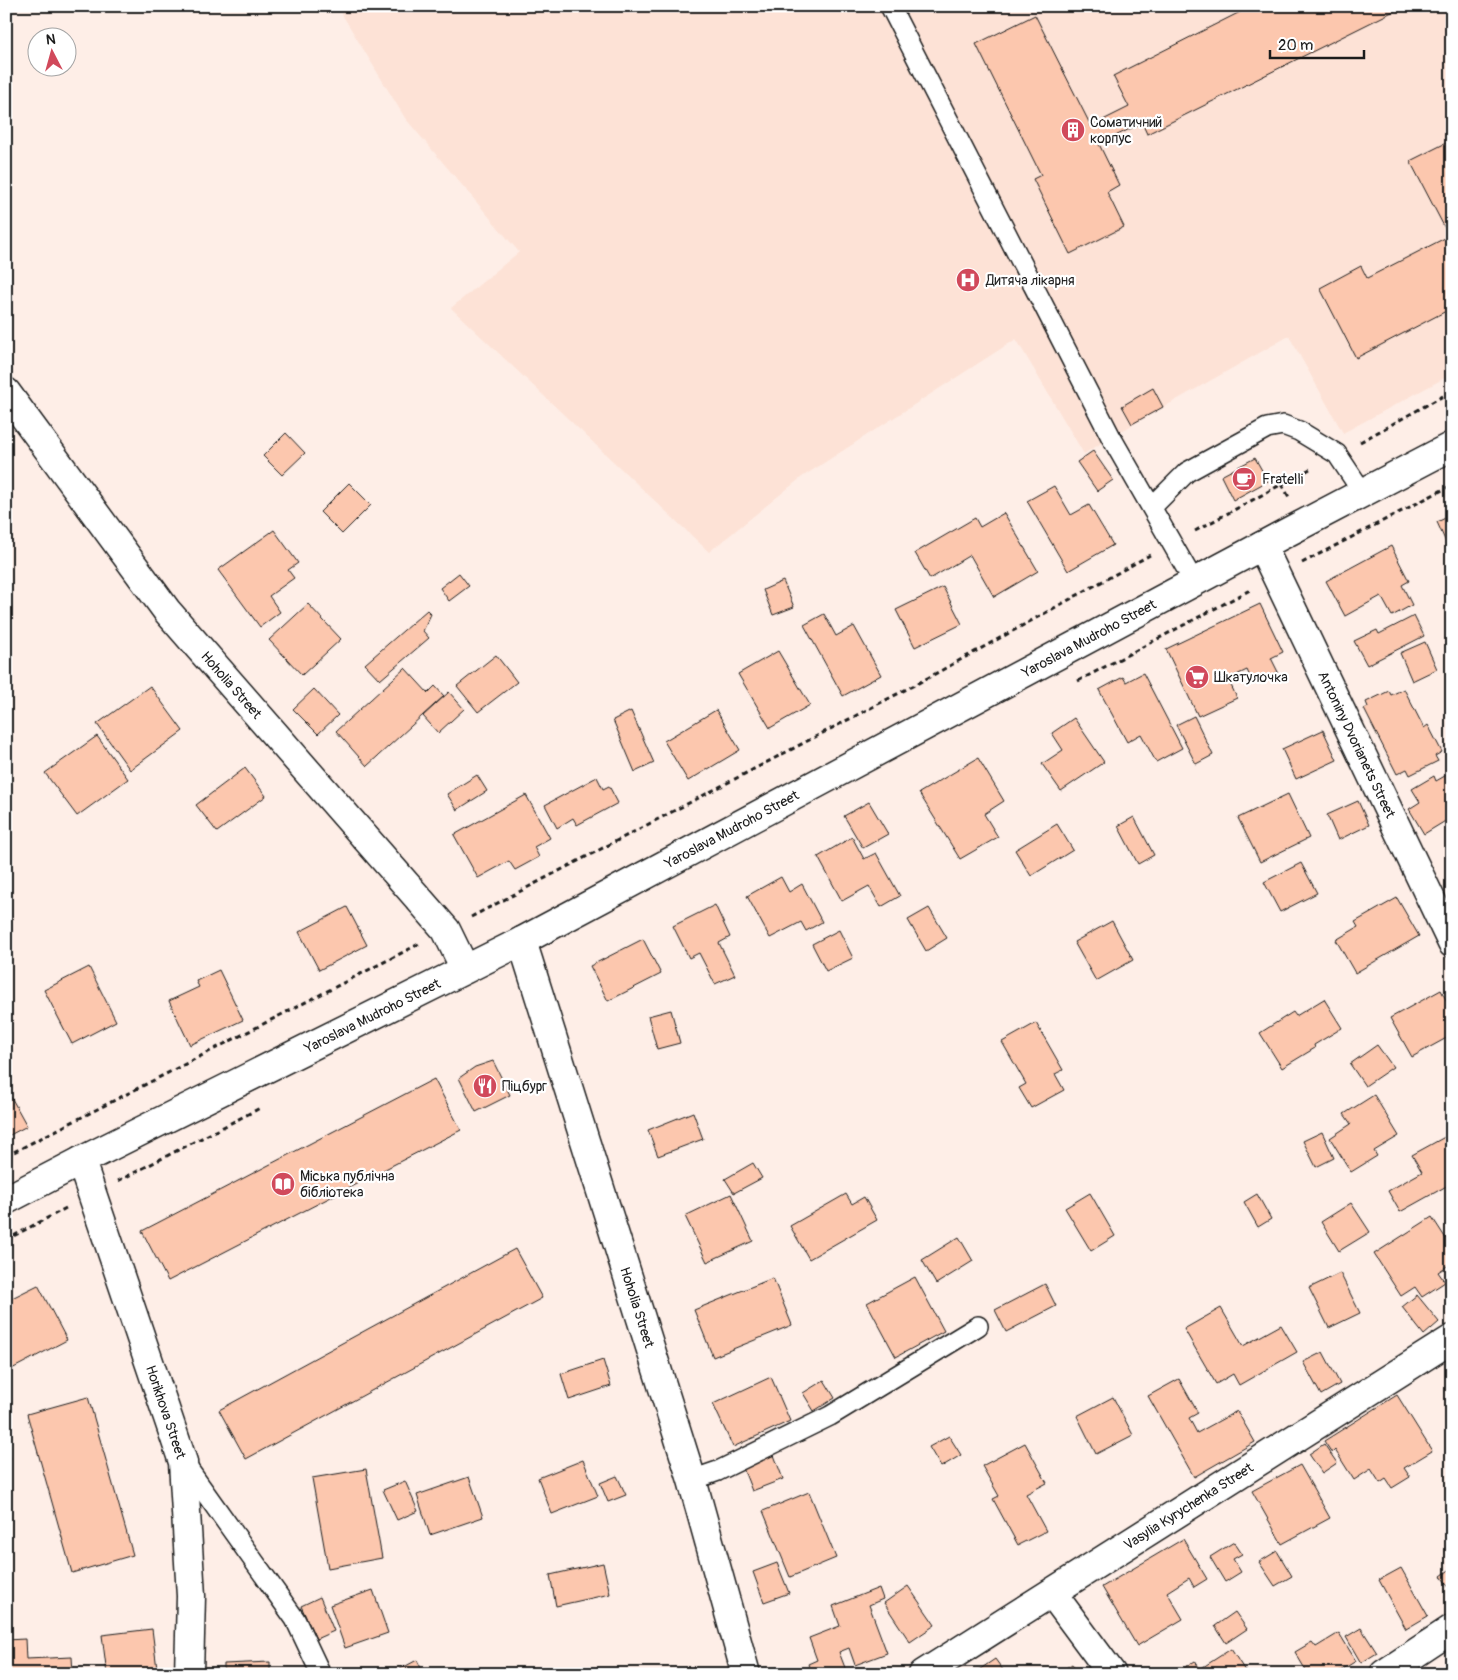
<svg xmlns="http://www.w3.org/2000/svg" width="1458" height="1680" font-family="Pangolin,sans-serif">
  <rect width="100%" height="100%" fill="#feeee7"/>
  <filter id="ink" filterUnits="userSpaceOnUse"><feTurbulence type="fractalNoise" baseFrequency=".02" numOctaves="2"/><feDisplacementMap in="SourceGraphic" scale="10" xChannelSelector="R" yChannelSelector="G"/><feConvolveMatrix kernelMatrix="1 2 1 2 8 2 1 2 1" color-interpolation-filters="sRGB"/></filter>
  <g filter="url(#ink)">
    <!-- built -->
    <path fill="#fde2d6" d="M 337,6 L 1452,6 L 1452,374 L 1343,433 L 1289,336 L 1111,437 L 1084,454 L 1016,339 L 802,477 L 709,552 L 451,308 L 519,252 L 405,118 Z
      M 1452,1660 L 1452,1674 L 1434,1674 Z"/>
    <!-- building -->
    <path fill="#fcc7ae" stroke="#1c1c1c" d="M 1252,6 L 1404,6 L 1147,134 L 1142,123 L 1099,144 L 1119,185 L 1107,192 L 1124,227 L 1070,254 L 1033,179 L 1041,175 L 976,44 L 1035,15 L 1091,126 L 1129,107 L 1113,76 Z
      M 1452,140 L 1452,308 L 1356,358 L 1320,288 L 1361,266 L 1367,278 L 1449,236 L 1410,161 Z
      M 1153,388 L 1163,407 L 1132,424 L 1122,406 Z
      M 286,433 L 305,453 L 282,475 L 263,456 Z
      M 1093,451 L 1113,480 L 1097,491 L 1077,462 Z
      M 1255,458 L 1268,481 L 1233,500 L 1221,476 Z
      M 349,483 L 371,505 L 342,534 L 320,512 Z
      M 1054,486 L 1071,515 L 1089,505 L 1113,545 L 1068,571 L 1027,501 Z
      M 1004,513 L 1038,571 L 994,597 L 970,555 L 930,579 L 915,553 L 975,518 L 980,527 Z
      M 1452,515 L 1452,556 L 1437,522 Z
      M 274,530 L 298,563 L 288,570 L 294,578 L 269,596 L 280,612 L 260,627 L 218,570 Z
      M 1391,546 L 1409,581 L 1402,585 L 1412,605 L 1392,616 L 1381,596 L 1345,616 L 1326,581 Z
      M 459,573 L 469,586 L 449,601 L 440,588 Z
      M 783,581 L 794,607 L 773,615 L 763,590 Z
      M 943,587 L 962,624 L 915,647 L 896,610 Z
      M 308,604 L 341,639 L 302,675 L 269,640 Z
      M 1260,604 L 1283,652 L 1271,658 L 1278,672 L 1253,683 L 1247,670 L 1228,679 L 1237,698 L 1198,716 L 1166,649 Z
      M 427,610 L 431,614 L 423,631 L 429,638 L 380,680 L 365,664 Z
      M 824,614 L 836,636 L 854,626 L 881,675 L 843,696 L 804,625 Z
      M 1414,616 L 1424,636 L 1367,665 L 1354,641 L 1377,630 L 1379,634 Z
      M 1425,642 L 1437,669 L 1412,681 L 1400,653 Z
      M 778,651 L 810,705 L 770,728 L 738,674 Z
      M 496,655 L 517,682 L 478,712 L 457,686 Z
      M 405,668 L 428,693 L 435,686 L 444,696 L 367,766 L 336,731 Z
      M 1143,673 L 1182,748 L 1156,762 L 1141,734 L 1127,742 L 1099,690 L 1123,677 L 1126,682 Z
      M 150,686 L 183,731 L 130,770 L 97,724 Z
      M 314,689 L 338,715 L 318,734 L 293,709 Z
      M 1404,689 L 1424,728 L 1428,725 L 1442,752 L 1435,756 L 1438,761 L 1410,775 L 1407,769 L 1397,774 L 1364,709 L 1368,707 L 1366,702 L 1389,691 L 1391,695 Z
      M 449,692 L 464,709 L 438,733 L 423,716 Z
      M 716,710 L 740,750 L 688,781 L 664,741 Z
      M 631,711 L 654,763 L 635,772 L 613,720 Z
      M 1194,716 L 1213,755 L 1196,764 L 1176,725 Z
      M 1074,718 L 1104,762 L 1061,791 L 1042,764 L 1063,750 L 1052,733 Z
      M 1323,730 L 1337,760 L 1296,779 L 1282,749 Z
      M 97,736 L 128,779 L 77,816 L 45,773 Z
      M 978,758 L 1004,801 L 984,814 L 998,837 L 960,859 L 919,793 Z
      M 245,768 L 266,796 L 217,832 L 196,805 Z
      M 1452,772 L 1452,817 L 1424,834 L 1409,809 L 1420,802 L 1412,789 L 1434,776 L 1436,781 Z
      M 477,775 L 487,791 L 457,810 L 447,794 Z
      M 597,777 L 603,789 L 609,786 L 618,803 L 577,825 L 573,818 L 557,828 L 545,805 Z
      M 1288,794 L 1309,838 L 1260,862 L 1238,818 Z
      M 526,795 L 550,838 L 534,847 L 539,857 L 515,870 L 509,861 L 478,878 L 454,835 Z
      M 1358,801 L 1369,825 L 1338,840 L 1327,815 Z
      M 869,802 L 888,834 L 863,848 L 844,816 Z
      M 1134,817 L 1154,855 L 1138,864 L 1118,826 Z
      M 1057,824 L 1073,850 L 1031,876 L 1015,850 Z
      M 852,837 L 864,859 L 876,853 L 900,896 L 881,907 L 869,886 L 842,901 L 818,857 Z
      M 1301,863 L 1317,893 L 1280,912 L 1264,882 Z
      M 781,877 L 789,892 L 802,884 L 822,922 L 806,931 L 801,922 L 770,938 L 747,896 Z
      M 1397,898 L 1419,936 L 1355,973 L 1336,940 L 1358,927 L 1355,922 Z
      M 715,905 L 730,937 L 719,943 L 735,975 L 715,984 L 699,953 L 689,958 L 673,926 Z
      M 347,907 L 367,945 L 319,970 L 299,932 Z
      M 929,908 L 947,938 L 926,951 L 908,920 Z
      M 1112,921 L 1133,960 L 1096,981 L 1074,942 Z
      M 839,930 L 853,958 L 826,971 L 812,944 Z
      M 643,939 L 661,974 L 608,1001 L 590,966 Z
      M 89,967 L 116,1021 L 72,1044 L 44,990 Z
      M 219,970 L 243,1020 L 190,1045 L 169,1001 L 199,987 L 196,981 Z
      M 1441,990 L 1452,1011 L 1452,1035 L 1412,1057 L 1390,1018 Z
      M 1324,999 L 1342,1028 L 1314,1045 L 1315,1048 L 1282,1068 L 1260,1033 L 1293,1012 L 1296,1016 Z
      M 671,1010 L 680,1043 L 657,1049 L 648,1016 Z
      M 1036,1023 L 1063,1070 L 1055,1074 L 1064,1090 L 1031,1108 L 1019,1088 L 1026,1084 L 1002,1042 Z
      M 1377,1045 L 1393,1067 L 1365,1086 L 1350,1064 Z
      M 493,1061 L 510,1095 L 476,1112 L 459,1078 L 475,1067 Z
      M 434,1079 L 461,1130 L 168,1281 L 142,1231 Z
      M 1374,1095 L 1399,1136 L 1374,1151 L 1377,1156 L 1351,1172 L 1330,1138 L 1351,1124 L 1344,1114 Z
      M 11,1097 L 27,1126 L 6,1137 L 6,1100 Z
      M 693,1112 L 703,1139 L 658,1156 L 648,1130 Z
      M 1322,1132 L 1334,1158 L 1316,1167 L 1303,1141 Z
      M 1452,1133 L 1452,1183 L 1400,1212 L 1388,1191 L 1422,1172 L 1412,1155 Z
      M 753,1163 L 762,1178 L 734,1193 L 725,1179 Z
      M 1090,1193 L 1115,1236 L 1091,1251 L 1065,1208 Z
      M 731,1194 L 753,1241 L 707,1262 L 685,1216 Z
      M 846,1194 L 852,1204 L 864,1197 L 877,1220 L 809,1259 L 790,1226 Z
      M 1257,1194 L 1271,1219 L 1258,1227 L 1244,1202 Z
      M 1351,1203 L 1370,1232 L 1339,1251 L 1321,1222 Z
      M 1432,1217 L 1452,1248 L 1452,1263 L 1438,1272 L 1445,1282 L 1422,1297 L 1415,1287 L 1401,1296 L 1374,1254 Z
      M 959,1237 L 973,1261 L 936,1284 L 922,1260 Z
      M 515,1249 L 542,1298 L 246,1459 L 219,1410 Z
      M 1340,1273 L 1360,1313 L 1329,1328 L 1309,1288 Z
      M 915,1277 L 944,1331 L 896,1357 L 867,1303 Z
      M 773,1278 L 792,1325 L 713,1357 L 694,1310 Z
      M 1045,1284 L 1056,1306 L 1006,1332 L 995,1310 Z
      M 38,1285 L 67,1340 L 6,1372 L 6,1301 Z
      M 1417,1295 L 1439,1322 L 1424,1335 L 1402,1307 Z
      M 1221,1308 L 1243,1346 L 1281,1325 L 1297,1352 L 1239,1385 L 1233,1374 L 1216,1384 L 1184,1329 Z
      M 1323,1352 L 1340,1384 L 1321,1395 L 1303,1362 Z
      M 603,1360 L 611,1386 L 569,1400 L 561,1374 Z
      M 771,1377 L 790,1421 L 733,1447 L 713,1404 Z
      M 1179,1379 L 1198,1413 L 1189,1418 L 1197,1433 L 1237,1411 L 1255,1442 L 1194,1477 L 1148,1396 Z
      M 824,1380 L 835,1398 L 814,1411 L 803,1393 Z
      M 1397,1395 L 1432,1451 L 1404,1468 L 1410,1477 L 1392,1488 L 1386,1479 L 1380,1483 L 1371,1469 L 1354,1480 L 1335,1450 L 1332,1453 L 1324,1441 Z
      M 88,1397 L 133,1555 L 72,1573 L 27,1414 Z
      M 1113,1397 L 1133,1435 L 1096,1454 L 1077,1416 Z
      M 949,1436 L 961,1455 L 941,1467 L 929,1447 Z
      M 1025,1443 L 1047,1483 L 1026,1494 L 1046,1531 L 1018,1545 L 993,1499 L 999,1496 L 982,1466 Z
      M 1324,1444 L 1337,1463 L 1322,1473 L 1309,1454 Z
      M 774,1455 L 783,1479 L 752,1491 L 743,1468 Z
      M 583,1460 L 598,1496 L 552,1514 L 538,1478 Z
      M 1300,1465 L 1330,1518 L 1282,1544 L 1252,1491 Z
      M 366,1469 L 382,1558 L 328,1568 L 312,1478 Z
      M 617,1476 L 626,1495 L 608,1502 L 600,1483 Z
      M 469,1477 L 483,1517 L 430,1535 L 417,1495 Z
      M 405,1481 L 418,1511 L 397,1520 L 383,1490 Z
      M 809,1492 L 836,1558 L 790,1577 L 763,1511 Z
      M 1183,1539 L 1207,1579 L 1194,1587 L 1189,1578 L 1167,1592 L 1183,1619 L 1137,1646 L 1102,1587 Z
      M 1234,1542 L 1242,1554 L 1233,1559 L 1241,1572 L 1225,1582 L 1210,1557 Z
      M 1277,1551 L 1292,1576 L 1275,1586 L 1259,1562 Z
      M 603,1563 L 610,1594 L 556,1606 L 550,1575 Z
      M 777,1563 L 789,1593 L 764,1602 L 753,1572 Z
      M 1401,1568 L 1428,1616 L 1406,1629 L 1379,1580 Z
      M 1452,1568 L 1452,1592 L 1441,1576 Z
      M 908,1586 L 935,1625 L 910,1642 L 884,1603 Z
      M 879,1588 L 883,1599 L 869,1605 L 887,1653 L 855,1665 L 849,1648 L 839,1652 L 847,1673 L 812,1674 L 808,1664 L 817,1660 L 809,1638 L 840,1626 L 833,1606 Z
      M 373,1590 L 388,1633 L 345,1648 L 330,1605 Z
      M 320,1597 L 334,1631 L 316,1639 L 301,1606 Z
      M 1235,1612 L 1247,1629 L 1226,1643 L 1215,1626 Z
      M 1361,1628 L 1377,1653 L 1361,1663 L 1346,1637 Z
      M 152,1629 L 157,1669 L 107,1674 L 102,1635 Z
      M 1339,1633 L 1356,1661 L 1335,1674 L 1308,1674 L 1295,1652 L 1312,1642 L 1316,1647 Z
      M 25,1639 L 26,1659 L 72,1657 L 73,1674 L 6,1674 L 6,1640 Z
      M 1231,1649 L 1247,1674 L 1175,1674 L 1195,1661 L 1200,1669 Z
      M 995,1659 L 1006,1674 L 973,1674 Z
      M 417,1660 L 424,1674 L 391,1674 Z
      M 270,1662 L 270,1674 L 224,1674 L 224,1664 Z
      M 1072,1664 L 1078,1674 L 1057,1674 Z"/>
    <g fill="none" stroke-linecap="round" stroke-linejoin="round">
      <!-- lane casing -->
      <g stroke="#1c1c1c" stroke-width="22">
        <path id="lane" d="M 890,6 L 1111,437 L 1194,582
          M 1152,507 L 1187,472 L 1267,428 L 1283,425 L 1299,431 L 1337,454 L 1363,493
          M 184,1463 L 295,1619 L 321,1674
          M 692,1480 L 718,1471 L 830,1416 L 978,1326"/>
      </g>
      <!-- street casing -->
      <g stroke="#1c1c1c" stroke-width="31">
        <g id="street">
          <path id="s1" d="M 6,392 L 167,611 L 446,930 L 465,969"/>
          <path id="s2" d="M 1262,546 L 1452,943"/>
          <path id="s3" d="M 81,1161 L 183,1462 L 191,1596 L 189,1674"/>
          <path d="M 1052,1593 L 1112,1674"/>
          <path id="s4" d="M 923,1674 L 1452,1339"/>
          <path d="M 1384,1674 L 1452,1629"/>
        </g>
      </g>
      <!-- secondary casing -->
      <g stroke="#1c1c1c" stroke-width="31">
        <g id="secondary">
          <path id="s5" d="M 522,941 L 692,1480 L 746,1674"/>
        </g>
      </g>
      <!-- primary casing -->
      <g stroke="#1c1c1c" stroke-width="31">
        <g id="primary">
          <path id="s6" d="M 6,1200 L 81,1161 L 522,941 L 1284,534 L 1452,446"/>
        </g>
      </g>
      <!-- path -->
      <path stroke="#1c1c1c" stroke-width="3" stroke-dasharray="5 4" stroke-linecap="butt" d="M 1360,442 L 1452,391
        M 1282,484 L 1290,499
        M 1195,531 L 1310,469
        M 1302,563 L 1452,485
        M 1078,681 L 1250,590
        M 471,917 L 924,680 L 1150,555
        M 6,1156 L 419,944
        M 118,1181 L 262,1107
        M 6,1240 L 66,1208
        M 6,1457 L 14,1460"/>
      <!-- lane -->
      <use href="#lane" stroke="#fff" stroke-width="19"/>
      <!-- street -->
      <use href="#street" stroke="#fff" stroke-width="28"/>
      <!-- secondary -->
      <use href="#secondary" stroke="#fff" stroke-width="28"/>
      <!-- primary -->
      <use href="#primary" stroke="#fff" stroke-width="28"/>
    </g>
  </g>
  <!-- icons -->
  <defs>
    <g id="building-disc" transform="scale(1.25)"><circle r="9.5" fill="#d1495b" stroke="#fff"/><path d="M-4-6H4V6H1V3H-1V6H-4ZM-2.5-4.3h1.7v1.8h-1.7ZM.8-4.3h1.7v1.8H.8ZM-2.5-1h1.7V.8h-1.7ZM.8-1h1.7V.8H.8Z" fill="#fff"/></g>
    <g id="hospital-disc" transform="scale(1.25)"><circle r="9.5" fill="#d1495b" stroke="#fff"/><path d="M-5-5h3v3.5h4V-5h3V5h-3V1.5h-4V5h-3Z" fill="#fff"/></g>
    <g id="cafe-disc" transform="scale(1.25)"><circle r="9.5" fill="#d1495b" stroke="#fff"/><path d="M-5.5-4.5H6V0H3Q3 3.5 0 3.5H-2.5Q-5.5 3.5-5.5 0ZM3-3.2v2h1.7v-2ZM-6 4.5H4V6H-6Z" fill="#fff"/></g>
    <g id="supermarket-disc" transform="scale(1.25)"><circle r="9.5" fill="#d1495b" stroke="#fff"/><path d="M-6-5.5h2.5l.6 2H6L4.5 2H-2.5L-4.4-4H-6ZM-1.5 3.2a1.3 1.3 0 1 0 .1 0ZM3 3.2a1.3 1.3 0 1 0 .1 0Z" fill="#fff"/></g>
    <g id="restaurant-disc" transform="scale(1.25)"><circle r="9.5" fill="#d1495b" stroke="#fff"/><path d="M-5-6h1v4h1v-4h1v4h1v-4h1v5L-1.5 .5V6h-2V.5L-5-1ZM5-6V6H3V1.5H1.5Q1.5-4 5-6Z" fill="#fff"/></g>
    <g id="library-disc" transform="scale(1.25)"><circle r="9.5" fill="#d1495b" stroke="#fff"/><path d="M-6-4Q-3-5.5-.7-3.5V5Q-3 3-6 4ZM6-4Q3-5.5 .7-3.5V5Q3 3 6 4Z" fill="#fff"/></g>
  </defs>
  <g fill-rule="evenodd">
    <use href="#building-disc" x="1073" y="130"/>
    <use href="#hospital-disc" x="968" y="280"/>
    <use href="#cafe-disc" x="1244" y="479"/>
    <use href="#supermarket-disc" x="1197" y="677"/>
    <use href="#restaurant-disc" x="485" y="1086"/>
    <use href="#library-disc" x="283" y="1184"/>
  </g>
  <g text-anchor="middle" stroke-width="4.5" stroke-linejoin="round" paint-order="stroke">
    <!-- poi labels -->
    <g font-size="14" fill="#1c1c1c" stroke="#fff" text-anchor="start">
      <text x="1090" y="127">Соматичний<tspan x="1090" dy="16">корпус</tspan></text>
      <text x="986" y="285">Дитяча лікарня</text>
      <text x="1262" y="484">Fratelli</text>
      <text x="1214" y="682">Шкатулочка</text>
      <text x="502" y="1091">Піцбург</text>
      <text x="300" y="1181">Міська публічна<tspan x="300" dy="16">бібліотека</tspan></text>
    </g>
    <!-- street labels -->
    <g font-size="14" fill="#1c1c1c" stroke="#fff">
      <text dy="5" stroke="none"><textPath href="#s6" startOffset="1220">Yaroslava Mudroho Street</textPath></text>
      <text dy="5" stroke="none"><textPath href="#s1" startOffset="370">Hoholia Street</textPath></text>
      <text dy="5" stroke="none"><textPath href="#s2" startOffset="220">Antoniny Dvorianets Street</textPath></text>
      <text dy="5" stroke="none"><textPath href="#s6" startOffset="815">Yaroslava Mudroho Street</textPath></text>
      <text dy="5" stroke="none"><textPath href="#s6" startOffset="410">Yaroslava Mudroho Street</textPath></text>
      <text dy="5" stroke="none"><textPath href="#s5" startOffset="384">Hoholia Street</textPath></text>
      <text dy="5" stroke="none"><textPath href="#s3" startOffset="265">Horikhova Street</textPath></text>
      <text dy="5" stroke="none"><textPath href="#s4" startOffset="314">Vasylia Kyrychenka Street</textPath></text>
    </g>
  </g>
  <!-- margin -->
  <rect width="1458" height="1680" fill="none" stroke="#fff" stroke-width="25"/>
  <rect x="12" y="12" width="1433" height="1655" fill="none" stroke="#1c1c1c" stroke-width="2" filter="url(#ink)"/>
  <!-- north arrow -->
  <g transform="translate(52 52) rotate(354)"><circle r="24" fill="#ffffff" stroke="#a4a4a4"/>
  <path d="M0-4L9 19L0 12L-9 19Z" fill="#d1495b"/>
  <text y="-8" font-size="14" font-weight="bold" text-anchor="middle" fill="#1c1c1c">N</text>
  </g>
  <!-- scale -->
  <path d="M1270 50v8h94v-8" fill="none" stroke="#1c1c1c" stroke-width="2.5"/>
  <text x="1278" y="50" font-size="15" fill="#1c1c1c" stroke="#ffffff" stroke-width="4" paint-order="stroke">20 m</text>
</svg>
